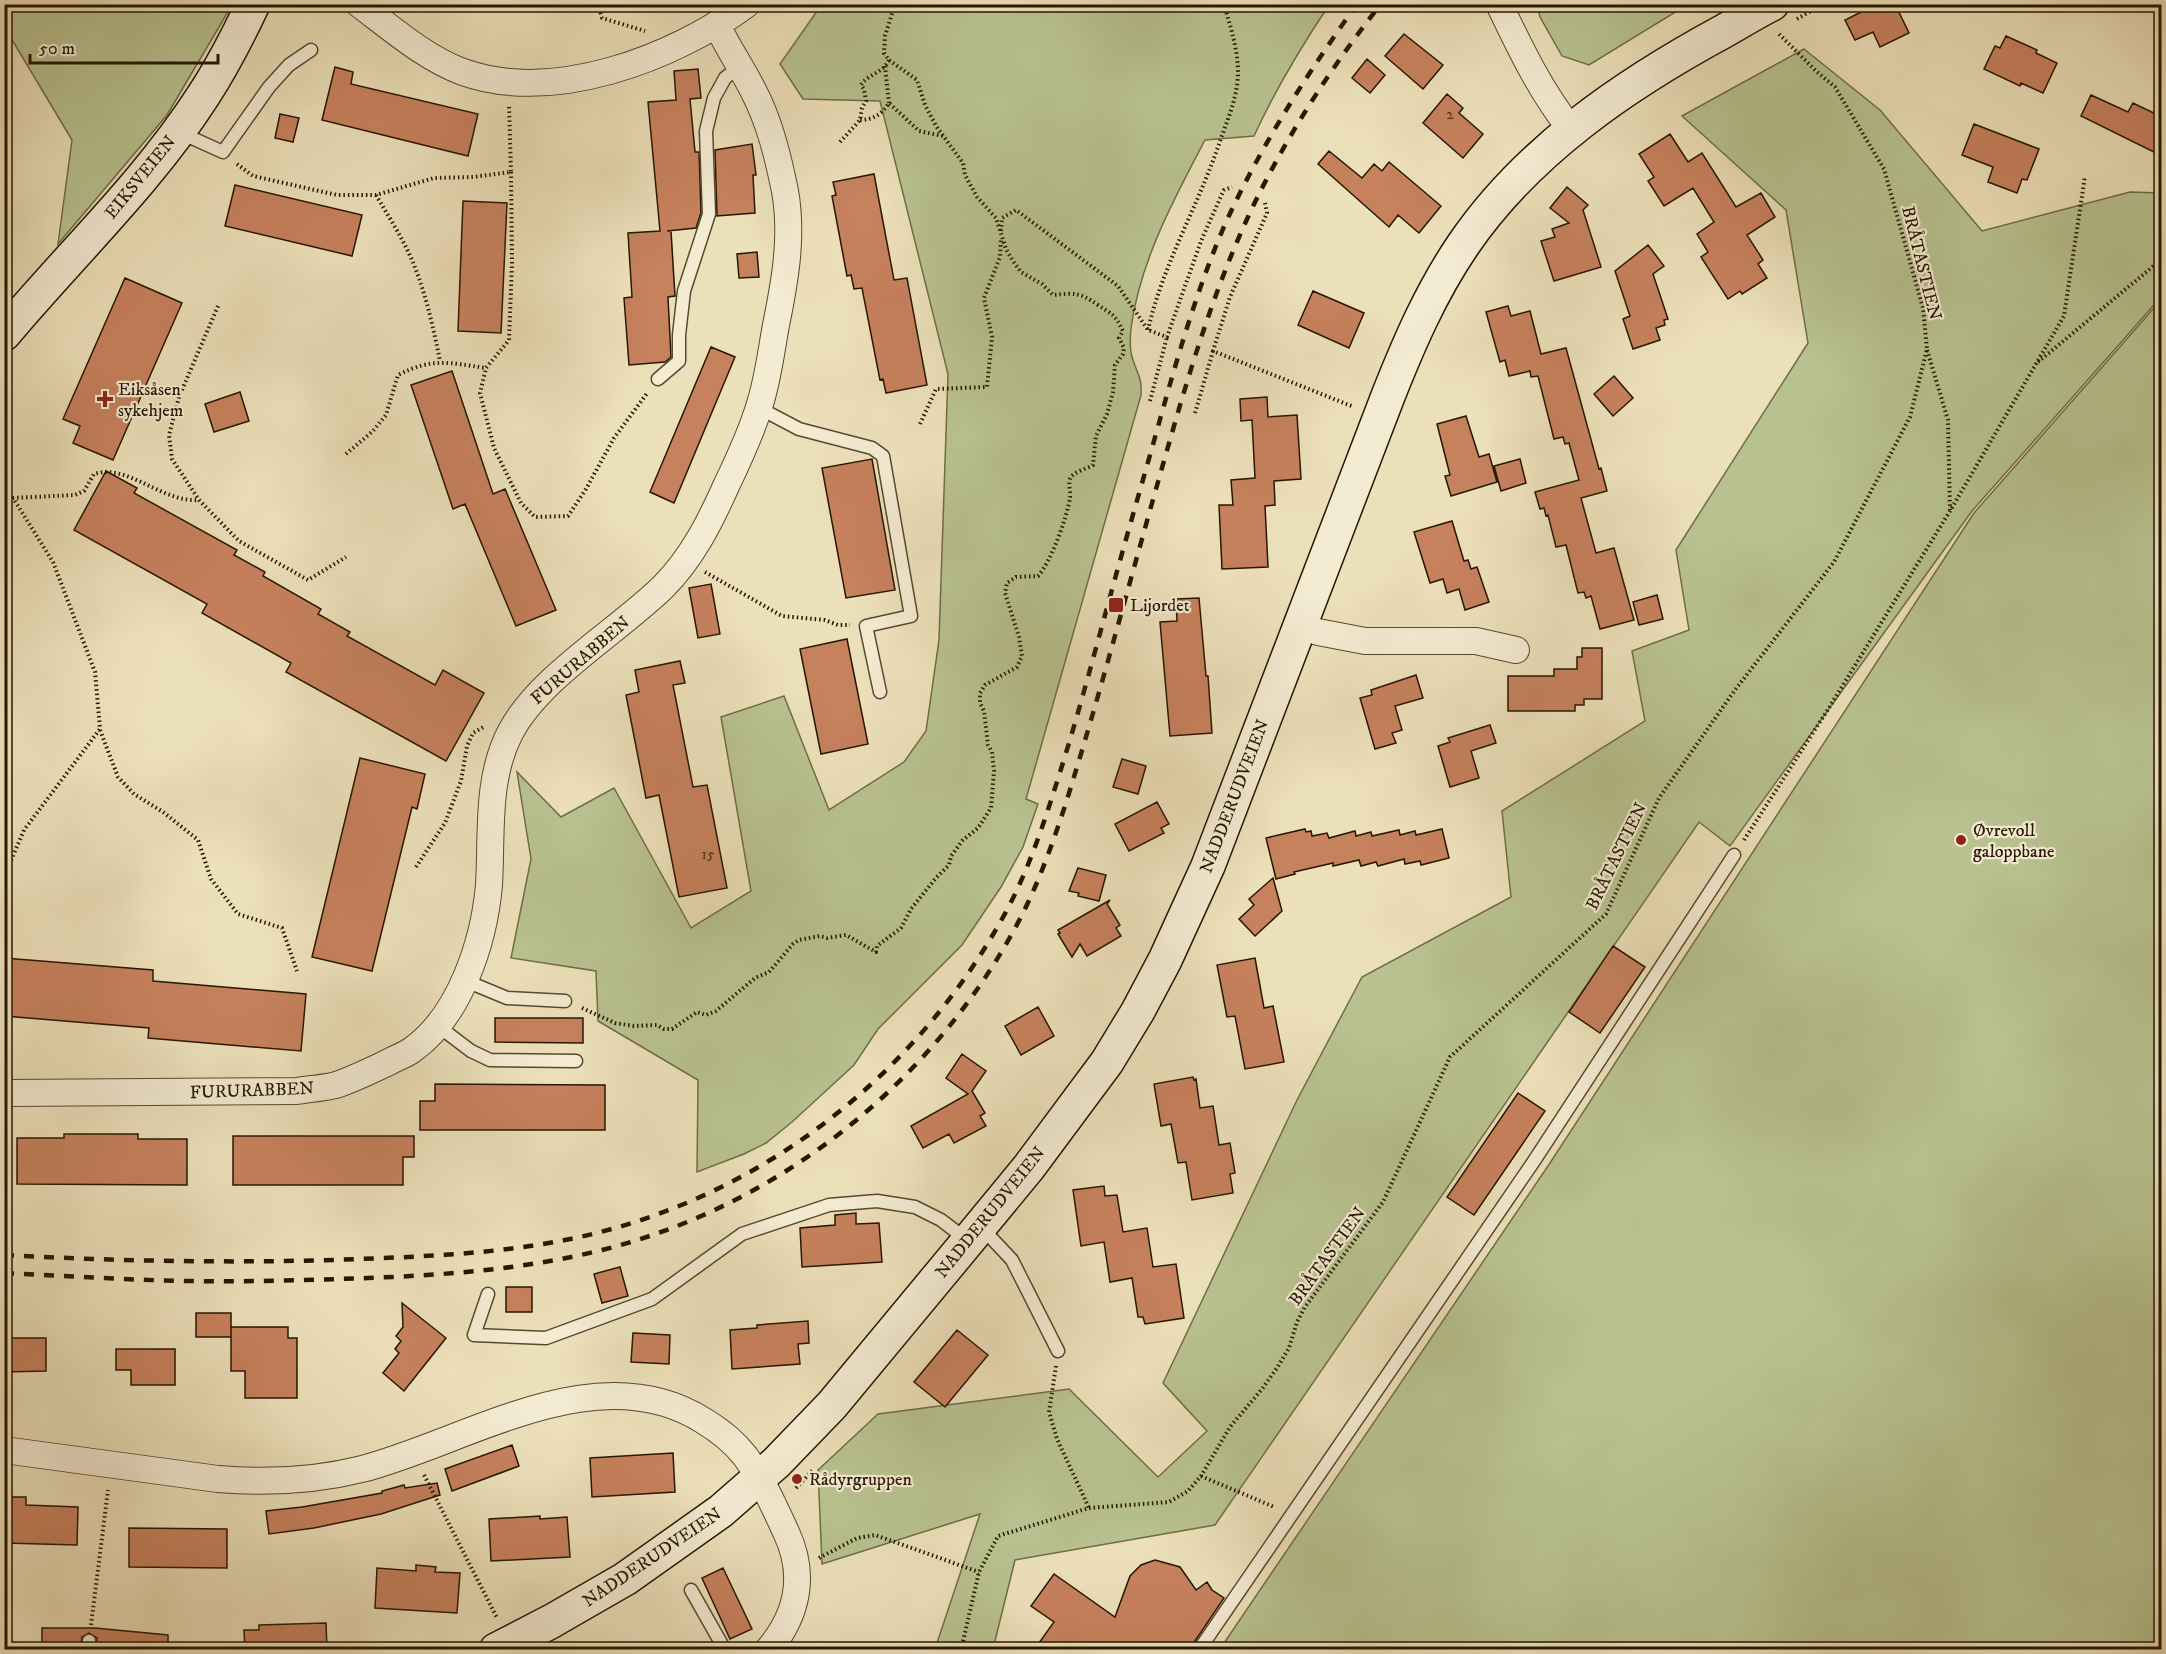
<svg xmlns="http://www.w3.org/2000/svg" width="2166" height="1654" font-family="'IM FELL DW Pica',serif">
  <rect width="100%" height="100%" fill="#ece0ba"/>
  <filter id="stains"><feTurbulence type="fractalNoise" baseFrequency=".00333" numOctaves="4"/><feColorMatrix values="0 0 0 0 .2 0 0 0 0 .09 0 0 0 0 .02 0 0 0 .5 -.17"/></filter>
  <radialGradient id="worn" r=".72"><stop offset=".6" stop-color="#630" stop-opacity="0"/><stop offset="1" stop-color="#630" stop-opacity=".3"/></radialGradient>
  <!-- green -->
  <path fill="#b8c290" stroke="#6f6c48" stroke-width="1.5" d="M 5,4 L 232,5 L 167,115 L 58,244 L 72,140 L 5,28 Z
    M 822,4 L 1329,5 C 1301,47 1275,90 1254,136 L 1205,140 C 1174,199 1140,261 1131,328 C 1130,338 1129,350 1133,360 C 1138,376 1142,377 1141,395 L 1026,799 L 1038,804 L 1023,847 L 1001,887 L 962,945 L 878,1029 L 854,1065 L 792,1122 L 766,1143 L 744,1154 L 697,1172 L 698,1080 L 598,1021 L 596,971 L 511,958 L 531,859 L 517,772 L 561,817 L 614,788 L 691,928 L 751,891 L 721,717 L 784,696 L 829,810 L 904,762 L 926,731 L 939,640 L 948,374 L 880,101 L 803,99 L 780,64 Z
    M 1537,5 L 1537,4 L 1687,5 L 1589,65 L 1562,56 L 1540,17 Z
    M 1804,49 L 1880,110 L 1982,231 L 2130,192 L 2161,193 L 2161,297 L 1972,511 L 1730,846 L 1699,822 L 1215,1525 L 1015,1560 L 993,1649 L 935,1649 L 980,1514 L 822,1564 L 818,1470 L 878,1414 L 1069,1389 L 1158,1477 L 1207,1431 L 1163,1383 L 1297,1100 L 1362,977 L 1511,897 L 1502,811 L 1645,721 L 1632,651 L 1689,630 L 1676,550 L 1808,343 L 1786,210 L 1682,116 Z
    M 2161,300 L 2161,1649 L 1220,1649 L 1548,1166 L 1974,513 Z"/>
  <!-- building -->
  <path fill="#c6815d" stroke="#261600" stroke-width="1.5" d="M 1877,4 L 1895,4 L 1909,33 L 1880,47 L 1873,32 L 1855,40 L 1845,20 Z
    M 1404,34 L 1443,65 L 1423,89 L 1385,56 Z
    M 2006,36 L 2037,50 L 2036,53 L 2057,63 L 2043,93 L 2021,83 L 2020,86 L 1984,69 L 1995,46 L 2000,48 Z
    M 1367,59 L 1385,75 L 1370,93 L 1352,78 Z
    M 335,67 L 353,72 L 351,84 L 478,114 L 468,156 L 322,120 Z
    M 698,69 L 701,98 L 690,99 L 695,152 L 699,152 L 701,213 L 696,228 L 667,231 L 671,231 L 675,296 L 668,297 L 671,357 L 665,362 L 629,365 L 624,298 L 632,297 L 628,233 L 660,231 L 648,102 L 676,100 L 674,71 Z
    M 1447,94 L 1463,108 L 1459,113 L 1483,134 L 1463,158 L 1423,123 Z
    M 2091,95 L 2128,112 L 2133,103 L 2162,117 L 2162,156 L 2081,116 Z
    M 280,114 L 299,118 L 293,142 L 275,138 Z
    M 1974,124 L 2039,149 L 2027,180 L 2022,179 L 2017,193 L 1988,182 L 1993,167 L 1962,155 Z
    M 1670,134 L 1688,162 L 1702,153 L 1736,207 L 1761,193 L 1775,217 L 1747,235 L 1763,260 L 1758,264 L 1767,278 L 1742,294 L 1740,291 L 1728,299 L 1701,257 L 1708,252 L 1697,234 L 1714,222 L 1693,188 L 1664,206 L 1648,181 L 1654,177 L 1639,154 Z
    M 752,144 L 756,175 L 753,175 L 755,213 L 717,216 L 715,150 Z
    M 1329,151 L 1362,178 L 1374,164 L 1382,171 L 1389,162 L 1441,206 L 1419,233 L 1398,215 L 1389,227 L 1318,164 Z
    M 874,174 L 894,280 L 907,278 L 927,385 L 886,393 L 883,379 L 880,380 L 862,288 L 854,289 L 851,275 L 847,276 L 832,196 L 836,195 L 833,182 Z
    M 235,185 L 362,215 L 352,256 L 225,226 Z
    M 1567,187 L 1588,205 L 1583,210 L 1601,267 L 1554,281 L 1541,241 L 1555,237 L 1552,229 L 1569,223 L 1550,208 Z
    M 463,201 L 507,203 L 501,333 L 458,331 Z
    M 1648,245 L 1664,266 L 1653,274 L 1668,319 L 1664,320 L 1665,325 L 1656,328 L 1660,340 L 1633,349 L 1623,319 L 1630,316 L 1615,271 Z
    M 757,252 L 759,277 L 739,278 L 737,254 Z
    M 125,278 L 182,303 L 113,460 L 73,443 L 80,426 L 63,419 Z
    M 1313,291 L 1364,313 L 1349,348 L 1298,325 Z
    M 1508,306 L 1511,316 L 1530,311 L 1541,354 L 1566,348 L 1599,469 L 1601,468 L 1607,491 L 1581,498 L 1596,553 L 1614,548 L 1634,620 L 1600,629 L 1591,596 L 1586,598 L 1584,592 L 1578,593 L 1566,545 L 1556,547 L 1548,515 L 1546,516 L 1544,508 L 1540,509 L 1535,492 L 1579,480 L 1569,443 L 1565,444 L 1563,437 L 1554,439 L 1538,376 L 1531,377 L 1530,371 L 1509,376 L 1505,360 L 1500,362 L 1486,312 Z
    M 711,347 L 735,357 L 674,503 L 650,492 Z
    M 452,371 L 493,494 L 505,489 L 556,610 L 516,626 L 465,504 L 453,509 L 411,385 Z
    M 1614,376 L 1633,398 L 1613,416 L 1594,394 Z
    M 240,392 L 249,421 L 214,432 L 205,404 Z
    M 1267,397 L 1268,417 L 1297,415 L 1301,479 L 1274,481 L 1275,505 L 1265,506 L 1268,567 L 1222,569 L 1219,505 L 1233,505 L 1231,480 L 1255,478 L 1252,420 L 1241,421 L 1240,399 Z
    M 1466,416 L 1479,457 L 1489,454 L 1497,482 L 1451,496 L 1445,476 L 1450,475 L 1437,424 Z
    M 872,459 L 895,590 L 846,598 L 822,468 Z
    M 1520,459 L 1526,483 L 1501,491 L 1494,466 Z
    M 106,471 L 137,488 L 134,493 L 237,550 L 234,555 L 265,572 L 263,576 L 321,609 L 318,614 L 350,632 L 347,636 L 435,685 L 443,670 L 484,693 L 446,761 L 286,672 L 291,663 L 202,613 L 207,604 L 74,530 Z
    M 1452,521 L 1464,561 L 1468,560 L 1471,569 L 1477,567 L 1489,602 L 1465,610 L 1459,589 L 1447,593 L 1443,579 L 1430,583 L 1414,532 Z
    M 711,584 L 720,634 L 698,638 L 689,588 Z
    M 1657,595 L 1663,619 L 1639,625 L 1633,602 Z
    M 1199,598 L 1206,676 L 1208,676 L 1212,733 L 1170,736 L 1160,622 L 1177,621 L 1176,599 Z
    M 847,639 L 868,744 L 821,754 L 800,649 Z
    M 1582,648 L 1602,648 L 1602,699 L 1584,699 L 1584,705 L 1575,705 L 1575,711 L 1508,711 L 1508,676 L 1554,676 L 1554,669 L 1577,669 L 1577,657 L 1582,657 Z
    M 680,661 L 685,683 L 673,685 L 693,787 L 707,785 L 727,888 L 679,897 L 659,795 L 646,798 L 626,695 L 639,692 L 635,670 Z
    M 1416,675 L 1423,698 L 1395,706 L 1402,730 L 1392,733 L 1396,743 L 1375,749 L 1360,698 L 1372,695 L 1371,690 Z
    M 1490,725 L 1496,743 L 1471,751 L 1479,778 L 1450,787 L 1438,746 L 1450,742 L 1448,738 Z
    M 360,758 L 425,774 L 417,809 L 412,807 L 372,971 L 312,957 Z
    M 1122,759 L 1146,766 L 1138,794 L 1113,787 Z
    M 1157,802 L 1169,824 L 1161,828 L 1164,833 L 1129,851 L 1115,824 Z
    M 1305,829 L 1306,832 L 1311,831 L 1312,836 L 1327,833 L 1329,838 L 1355,831 L 1356,836 L 1371,832 L 1372,836 L 1399,830 L 1400,835 L 1415,831 L 1416,835 L 1442,829 L 1449,858 L 1421,865 L 1420,861 L 1405,864 L 1404,859 L 1378,866 L 1376,862 L 1361,866 L 1359,860 L 1333,866 L 1333,863 L 1294,872 L 1295,874 L 1276,879 L 1266,838 Z
    M 1078,868 L 1106,875 L 1099,901 L 1078,896 L 1079,893 L 1069,891 Z
    M 1273,878 L 1282,911 L 1255,936 L 1239,919 L 1254,905 L 1249,899 Z
    M 1110,900 L 1107,904 L 1120,925 L 1116,928 L 1121,936 L 1087,956 L 1080,944 L 1072,957 L 1058,934 L 1060,933 L 1058,930 Z
    M 1613,946 L 1645,967 L 1600,1033 L 1569,1012 Z
    M 4,958 L 153,970 L 153,981 L 306,994 L 301,1051 L 148,1038 L 149,1028 L 4,1016 Z
    M 1255,958 L 1264,1008 L 1273,1006 L 1284,1062 L 1245,1069 L 1235,1016 L 1227,1017 L 1217,965 Z
    M 1038,1007 L 1054,1036 L 1021,1055 L 1005,1026 Z
    M 495,1018 L 583,1018 L 583,1043 L 495,1042 Z
    M 962,1054 L 986,1071 L 972,1091 L 985,1113 L 980,1116 L 986,1126 L 954,1143 L 949,1134 L 923,1148 L 911,1126 L 968,1094 L 946,1078 Z
    M 1193,1077 L 1194,1080 L 1196,1079 L 1200,1108 L 1213,1106 L 1219,1145 L 1230,1143 L 1235,1173 L 1230,1174 L 1233,1193 L 1192,1200 L 1186,1162 L 1178,1163 L 1171,1124 L 1161,1126 L 1154,1084 Z
    M 435,1084 L 605,1085 L 605,1130 L 420,1130 L 420,1101 L 435,1101 Z
    M 1518,1093 L 1545,1111 L 1474,1215 L 1447,1197 Z
    M 64,1134 L 138,1134 L 138,1139 L 187,1139 L 187,1185 L 17,1184 L 17,1138 L 64,1138 Z
    M 233,1136 L 414,1136 L 414,1157 L 403,1157 L 403,1185 L 233,1185 Z
    M 1104,1186 L 1105,1196 L 1117,1195 L 1123,1232 L 1147,1228 L 1153,1267 L 1176,1264 L 1184,1318 L 1145,1324 L 1143,1317 L 1138,1317 L 1132,1278 L 1110,1282 L 1104,1242 L 1081,1246 L 1073,1190 Z
    M 856,1213 L 856,1224 L 879,1223 L 882,1262 L 802,1267 L 800,1228 L 835,1225 L 835,1215 Z
    M 620,1267 L 628,1296 L 602,1303 L 594,1274 Z
    M 506,1287 L 532,1287 L 532,1312 L 506,1312 Z
    M 402,1303 L 446,1338 L 404,1391 L 383,1373 L 399,1353 L 395,1349 L 401,1341 L 396,1336 L 403,1327 Z
    M 196,1313 L 231,1313 L 231,1337 L 196,1337 Z
    M 808,1321 L 809,1343 L 798,1344 L 800,1364 L 732,1369 L 730,1330 L 757,1328 L 757,1325 Z
    M 231,1327 L 288,1327 L 288,1338 L 297,1338 L 297,1398 L 245,1398 L 245,1371 L 231,1371 Z
    M 957,1330 L 988,1355 L 945,1407 L 914,1382 Z
    M 633,1333 L 670,1335 L 669,1364 L 631,1362 Z
    M 4,1338 L 46,1338 L 46,1371 L 4,1372 Z
    M 116,1349 L 175,1349 L 175,1385 L 131,1385 L 131,1370 L 116,1370 Z
    M 512,1445 L 519,1466 L 452,1491 L 445,1469 Z
    M 673,1453 L 675,1492 L 592,1497 L 590,1458 Z
    M 437,1483 L 440,1495 L 381,1514 L 314,1528 L 269,1534 L 266,1511 L 302,1507 L 382,1493 L 382,1491 L 404,1485 L 405,1488 Z
    M 7,1497 L 26,1497 L 26,1505 L 78,1507 L 77,1545 L 4,1543 L 4,1504 L 7,1504 Z
    M 540,1516 L 540,1519 L 567,1517 L 570,1557 L 491,1561 L 489,1519 Z
    M 129,1528 L 227,1529 L 227,1568 L 129,1567 Z
    M 1155,1560 L 1180,1567 L 1196,1590 L 1207,1582 L 1212,1590 L 1224,1598 L 1189,1650 L 1034,1650 L 1054,1622 L 1031,1606 L 1054,1574 L 1115,1617 L 1130,1576 L 1141,1565 Z
    M 416,1565 L 436,1567 L 435,1572 L 460,1573 L 457,1613 L 375,1608 L 377,1568 L 416,1571 Z
    M 723,1568 L 752,1629 L 730,1639 L 702,1578 Z
    M 326,1623 L 327,1650 L 245,1650 L 244,1630 L 259,1630 L 259,1625 Z
    M 42,1628 L 95,1628 L 168,1635 L 168,1650 L 96,1650 L 97,1638 L 89,1633 L 82,1637 L 80,1650 L 42,1650 Z"/>
  <g fill="none" stroke-linecap="round" stroke-linejoin="round">
    <!-- lane casing -->
    <g stroke="#58482e" stroke-width="15">
      <path id="lane" d="M 180,129 L 192,138 L 223,152 L 269,87 L 289,65 L 311,50
        M 658,379 L 679,361 L 679,335 L 684,291 L 709,214 L 706,131 L 714,98 L 725,78 L 739,67
        M 759,408 L 799,429 L 872,448 L 883,456 L 911,616 L 866,626 L 880,692
        M 466,981 L 507,998 L 565,1001
        M 438,1026 L 471,1051 L 490,1060 L 576,1061
        M 981,1227 L 1012,1260 L 1058,1351
        M 488,1294 L 474,1335 L 546,1338 L 652,1299 L 742,1234 L 829,1205 L 877,1201 L 915,1207 L 941,1220 L 967,1240
        M 691,1590 L 725,1650
        M 88,1650 L 89,1641
        M 1199,1650 L 1534,1161 L 1734,855"/>
    </g>
    <!-- street casing -->
    <g stroke="#58482e" stroke-width="28">
      <path id="street" d="M 359,4 C 391,28 425,58 463,72 C 553,104 673,59 747,4
        M 1499,4 C 1521,50 1540,90 1572,131
        M 1300,626 L 1318,632 L 1365,641 L 1476,641 L 1516,650
        M 4,1093 L 297,1091 C 310,1089 324,1088 336,1085 C 354,1079 372,1070 389,1062 C 396,1058 405,1055 412,1050 C 460,1016 484,942 489,885 C 492,835 486,779 510,733 C 538,678 617,632 663,587 C 692,558 710,522 727,484 C 739,459 751,433 759,407 C 768,380 771,352 776,325 C 785,281 793,236 785,191 C 778,157 770,123 754,92 C 743,70 728,48 717,25
        M 4,1450 L 218,1479 C 266,1483 314,1481 362,1469 C 467,1442 597,1353 704,1421 C 719,1430 734,1442 745,1456 C 762,1479 774,1506 786,1532 C 806,1574 798,1615 768,1650"/>
    </g>
    <!-- secondary casing -->
    <g stroke="#261600" stroke-width="36">
      <path id="secondary" d="M 4,334 C 70,255 147,183 203,96 C 222,67 238,36 253,4
        M 496,1650 L 552,1621 L 625,1579 L 721,1511 L 776,1463 L 832,1405 L 968,1241 L 1029,1167 L 1107,1062 L 1138,1011 L 1165,960 L 1208,866 L 1388,396 C 1409,343 1431,292 1463,245 C 1527,151 1626,84 1724,31 C 1740,22 1756,12 1772,4"/>
    </g>
    <!-- path -->
    <path stroke="#261600" stroke-width="4" stroke-dasharray="1.5 3" stroke-linecap="butt" d="M 598,4 L 602,18 L 645,31
      M 1797,19 L 1823,4
      M 885,66 L 889,103
      M 860,120 C 873,120 882,114 889,103 L 919,131 L 943,136
      M 840,142 L 860,120 L 862,108 L 866,101 L 864,89 L 861,85 C 868,74 883,73 889,60
      M 237,164 L 253,176 L 337,195 L 376,195 L 434,178 L 473,177 L 511,172 L 509,105
      M 511,172 L 512,263 L 509,340 L 486,368 L 480,393 L 494,448 L 521,503 L 535,517 L 568,516 L 586,489 L 614,438 L 648,392
      M 376,195 C 390,219 406,243 416,270 C 427,299 434,331 440,361
      M 1265,203 L 1267,213 L 1230,297 L 1213,351 L 1354,407
      M 1001,231 L 1002,218 L 1016,210 L 1118,286 L 1148,330 L 1167,337 L 1201,241 L 1222,194 L 1224,190 L 1232,187
      M 218,306 L 179,397 L 169,435 L 172,459 L 199,500 L 239,541 L 308,580 L 346,557
      M 1148,330 C 1163,263 1200,203 1221,138 C 1229,116 1238,95 1238,72 C 1238,49 1230,26 1224,4
      M 1927,350 L 1948,420 L 1950,510
      M 2038,362 L 2162,259
      M 1150,401 L 1167,337
      M 1195,413 L 1213,351
      M 920,424 L 936,389 L 987,387 L 992,337 L 984,298 L 1000,257 L 1001,238
      M 346,454 L 373,431 L 386,415 L 398,375 C 433,357 450,363 486,368
      M 705,572 L 782,616 L 825,620 L 838,625 L 850,625
      M 100,730 L 118,777 L 134,794 L 163,812 L 198,840 L 211,879 L 238,914 L 282,928 L 297,971
      M 1744,840 L 1827,711 L 1950,511 L 2064,316 L 2085,176
      M 416,867 L 445,823 L 461,781 L 467,746 L 473,733 L 485,726
      M 4,877 L 24,830 L 100,729 L 95,672 L 53,562 L 13,498 L 75,495 L 84,491 L 94,474 C 128,463 162,503 199,500
      M 582,1008 L 615,1023 L 634,1026 L 657,1025 L 664,1029 L 672,1029 L 697,1012 L 706,1015 L 716,1011 L 755,978 L 769,972 L 793,944 L 799,940 L 820,936 L 827,938 L 846,935 L 876,952 L 877,946 L 901,928 L 911,909 L 936,878 L 949,865 L 951,856 L 963,840 L 978,828 L 991,808 L 994,771 L 992,752 L 988,745 L 984,711 L 980,703 L 980,693 L 985,685 L 1017,667 L 1022,656 L 1019,637 L 1005,593 L 1007,583 L 1016,577 L 1038,576 C 1051,562 1067,517 1070,498 C 1071,492 1068,485 1070,479 C 1072,472 1087,469 1093,465 L 1096,436 L 1107,414 L 1113,392 L 1115,365 L 1123,354 L 1124,348 L 1119,338 L 1123,331 C 1113,312 1114,316 1098,305 C 1079,292 1075,293 1053,295 L 1042,284 L 1021,272 L 1013,261 L 1006,249 L 996,218 L 977,197 L 965,175 L 963,163 L 936,126 L 925,105 L 917,80 L 889,60 L 884,53 L 885,36 L 895,4
      M 1056,1366 L 1049,1412 L 1057,1439 L 1089,1508
      M 424,1475 L 497,1618
      M 1201,1476 L 1274,1507
      M 796,1488 L 813,1470
      M 819,1558 L 857,1538 L 875,1535 L 979,1572
      M 91,1625 L 108,1490
      M 961,1650 L 979,1572 L 998,1536 L 1089,1508 L 1169,1502 L 1188,1491 L 1201,1476 L 1230,1427 L 1262,1389 L 1277,1368 L 1289,1348 L 1297,1322 L 1305,1307 L 1383,1202 L 1450,1057 L 1606,914 L 1659,798 L 1735,690 L 1834,562 L 1910,417 L 1927,349 L 1923,308 L 1884,169 L 1835,87 L 1816,71 L 1778,33"/>
    <!-- lane -->
    <use href="#lane" stroke="#f3ebd2" stroke-width="12"/>
    <!-- street -->
    <use href="#street" stroke="#f3ebd2" stroke-width="26"/>
    <!-- secondary -->
    <use href="#secondary" stroke="#f3ebd2" stroke-width="33"/>
    <!-- rail -->
    <path stroke="#261600" stroke-width="4.5" stroke-dasharray="10 10" stroke-linecap="butt" d="M 4,1255 C 114,1261 223,1263 333,1260 C 410,1257 489,1255 565,1240 C 755,1203 918,1077 1008,908 C 1031,864 1046,817 1061,769 C 1080,709 1096,647 1113,586 C 1128,531 1144,477 1159,423 C 1178,355 1198,286 1226,222 C 1262,144 1307,74 1357,4
      M 4,1273 C 66,1276 128,1280 189,1281 C 249,1282 309,1280 368,1278 C 447,1275 526,1269 602,1250 C 782,1205 939,1078 1023,913 C 1040,879 1053,842 1065,806 C 1098,701 1126,595 1156,489 C 1185,387 1213,285 1261,190 C 1294,125 1335,62 1381,4"/>
  </g>
  <!-- markers -->
  <g fill="#8f2418" stroke="#f3ebd2" stroke-width="2">
    <path d="M102 390h6v6h6v6h-6v6h-6v-6h-6v-6h6z"/>
    <rect x="1108" y="597" width="16" height="16" rx="3"/>
    <circle cx="1961" cy="840" r="6"/>
    <circle cx="797" cy="1479" r="6"/>
  </g>
  <g text-anchor="middle" stroke-width="4.5" stroke-linejoin="round" paint-order="stroke">
    <!-- number labels -->
    <g font-size="15" fill="#4e3117">
      <text x="1450" y="119">2</text>
      <text x="708" y="859">15</text>
    </g>
    <!-- street labels -->
    <g font-size="18" fill="#261600" stroke="#f3ebd2">
      <text transform="translate(140 177) rotate(-51)" y="6">EIKSVEIEN</text>
      <text transform="translate(1922 263) rotate(76)" y="6">BRÅTASTIEN</text>
      <text transform="translate(580 660) rotate(-41)" y="6">FURURABBEN</text>
      <text transform="translate(1234 796) rotate(-69)" y="6">NADDERUDVEIEN</text>
      <text transform="translate(1616 856) rotate(-64)" y="6">BRÅTASTIEN</text>
      <text transform="translate(252 1090) rotate(-2)" y="6">FURURABBEN</text>
      <text transform="translate(990 1212) rotate(-51)" y="6">NADDERUDVEIEN</text>
      <text transform="translate(1327 1256) rotate(-54)" y="6">BRÅTASTIEN</text>
      <text transform="translate(652 1557) rotate(-34)" y="6">NADDERUDVEIEN</text>
    </g>
    <!-- poi labels -->
    <g font-size="18" fill="#261600" stroke="#f3ebd2" text-anchor="start">
      <text x="118" y="395">Eiksåsen<tspan x="118" dy="21">sykehjem</tspan></text>
      <text x="1130" y="611">Lijordet</text>
      <text x="1973" y="836">Øvrevoll<tspan x="1973" dy="21">galoppbane</tspan></text>
      <text x="809" y="1485">Rådyrgruppen</text>
    </g>
  </g>
  <!-- margin -->
  <rect width="2166" height="1654" fill="none" stroke="#ece0ba" stroke-width="24"/>
  <rect x="6" y="6" width="2154" height="1642" fill="none" stroke="#261600" stroke-width="3"/>
  <rect x="12" y="12" width="2142" height="1630" fill="none" stroke="#261600" stroke-width="1.5"/>
  <!-- scale -->
  <path d="M30 54v9h188v-9" fill="none" stroke="#261600" stroke-width="3"/>
  <text x="39" y="54" font-size="18" fill="#261600" stroke="#f3ebd2" stroke-width="4.5" paint-order="stroke">50 m</text>
  <rect width="100%" height="100%" filter="url(#stains)"/>
  <rect width="100%" height="100%" fill="url(#worn)"/>
</svg>
